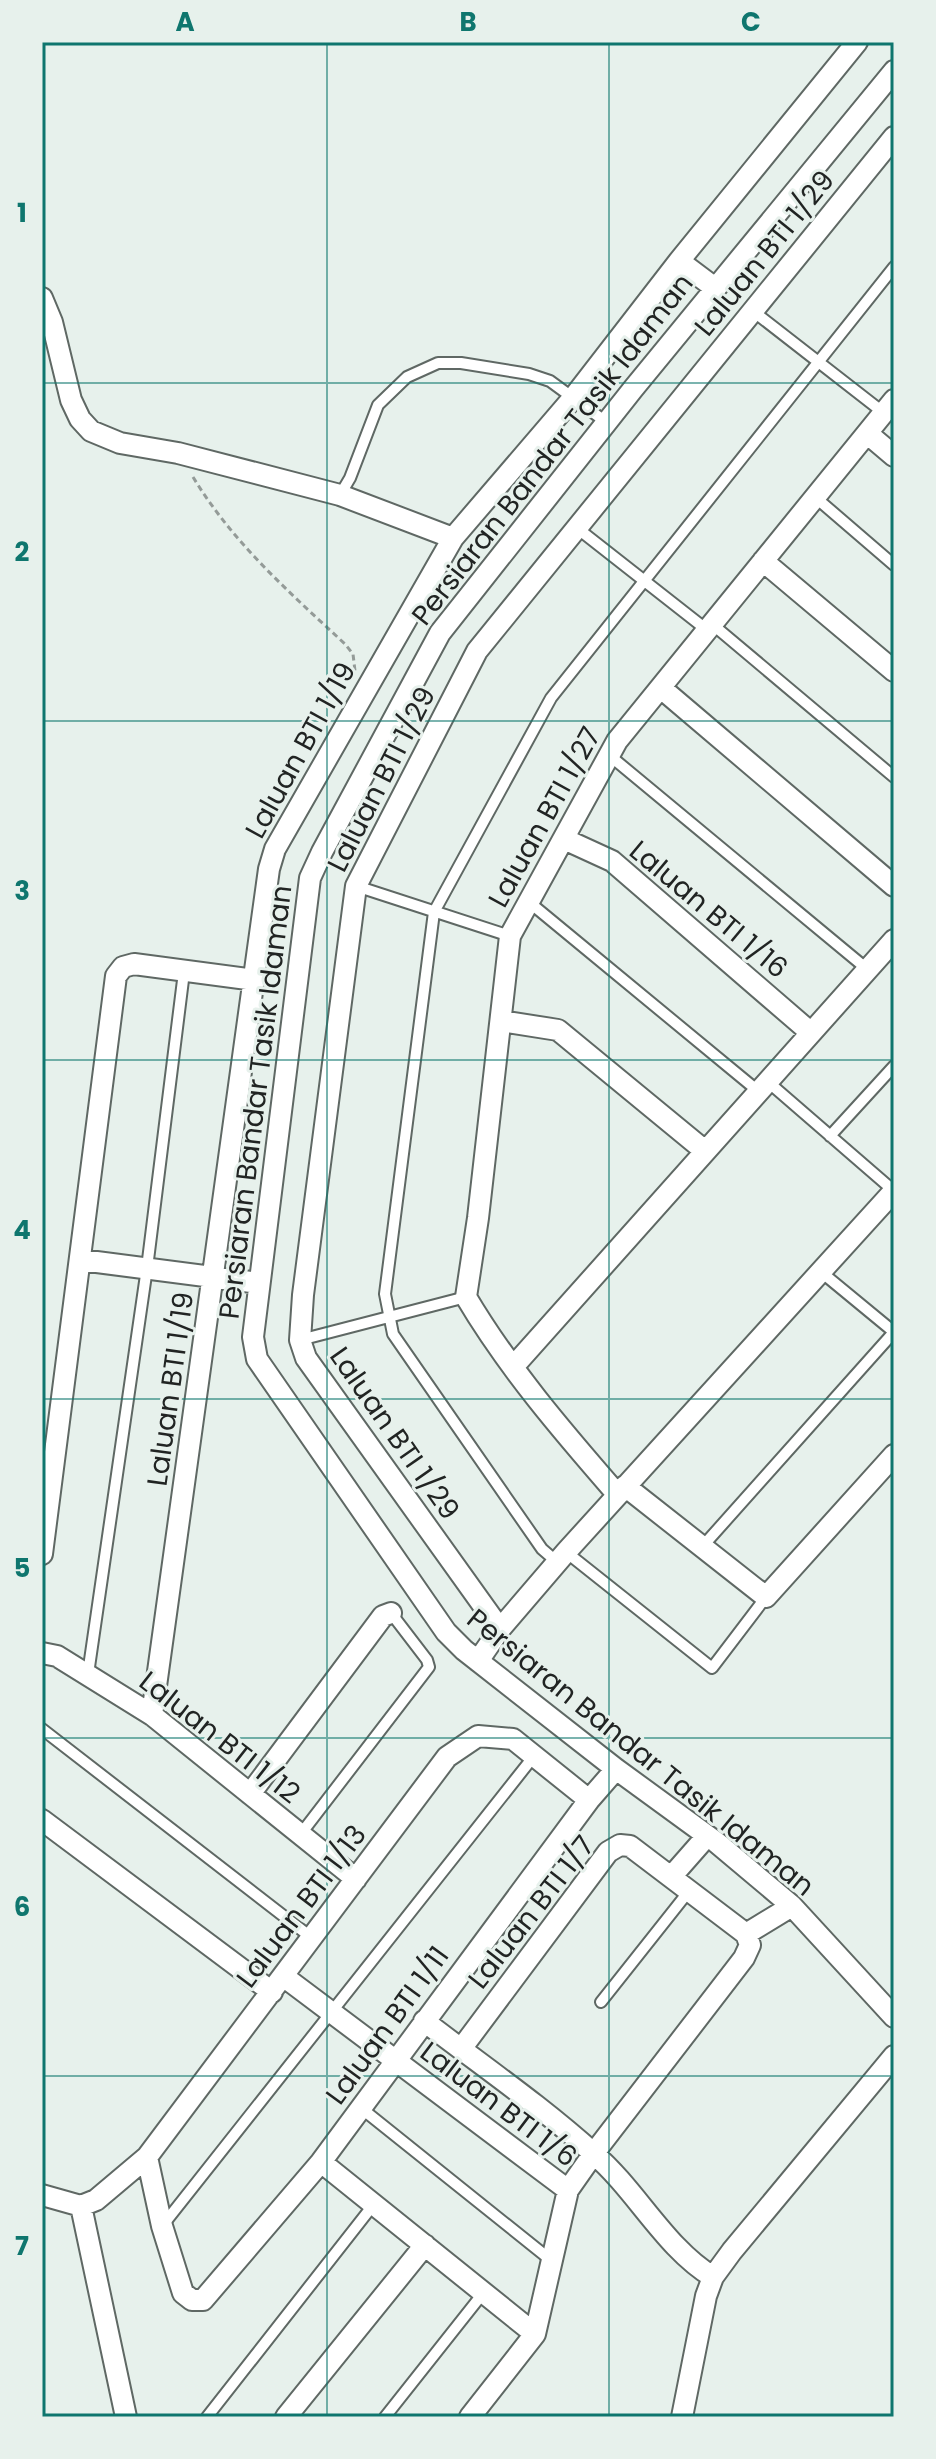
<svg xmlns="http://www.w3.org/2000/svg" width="936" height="2459" font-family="Poppins,sans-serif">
  <rect width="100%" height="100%" fill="#e7f1ec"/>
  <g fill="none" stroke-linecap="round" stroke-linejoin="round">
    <!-- service casing -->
    <g stroke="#5f6864" stroke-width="14">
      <path id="service" d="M 753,311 L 884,413
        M 340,495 L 350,478 L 378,405 L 407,377 L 438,363 L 461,363 L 529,374 L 550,381 L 606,422
        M 815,497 L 894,565
        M 577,528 L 707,630
        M 712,624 L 894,777
        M 609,755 L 867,969
        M 356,886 L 510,936
        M 529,902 L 758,1091
        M 767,1081 L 894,1191
        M 830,1136 L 894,1066
        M 820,1271 L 894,1332
        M 300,1340 L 466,1297
        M 702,1547 L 894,1332
        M 566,1552 L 712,1668 L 766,1597
        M 557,1562 L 542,1549 L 393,1334 L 385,1294 L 434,912 L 551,698 L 894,267
        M 88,1674 L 147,1268 L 184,972
        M 42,1729 L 312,1938
        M 300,1835 L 429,1667 L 427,1660 L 391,1613
        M 601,2002 L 689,1891
        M 361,2108 L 552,2261
        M 163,2225 L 534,1756
        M 207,2417 L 374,2204
        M 385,2417 L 484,2292"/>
    </g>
    <!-- minor casing -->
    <g stroke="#5f6864" stroke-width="24">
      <path id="minor" d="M 894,71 L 633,389 L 440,633 L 322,852 L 310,878 L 253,1337 L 257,1359 L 446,1632 L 464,1650 L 616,1769 L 716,1842 L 792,1906 L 894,2017
        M 715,288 L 679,261 L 857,42
        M 42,298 L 52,322 L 71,400 L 80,419 L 91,431 L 120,443 L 178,453 L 340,495 L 453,538 L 275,849 L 269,869 L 152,1715
        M 868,434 L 894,456
        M 453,538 L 573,398 L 679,261
        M 763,561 L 894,671
        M 661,688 L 894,886
        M 564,839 L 612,861 L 810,1032
        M 501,1021 L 558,1030 L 705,1151
        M 81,1260 L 259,1283
        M 513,1367 L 894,940
        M 625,1486 L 766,1597 L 894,1455
        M 617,1494 C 563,1432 508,1368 466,1297 L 478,1218 L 510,936 L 617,741 L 894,400
        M 42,1554 L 116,976 L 123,967 L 134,964 L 255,980
        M 500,1629 L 306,1358 L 300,1340 L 303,1295 L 356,886 L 477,651 L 894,137
        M 42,1653 L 57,1656 L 152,1715 L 356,1879
        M 478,1661 L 500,1629 L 566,1552 L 894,1191
        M 250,1794 L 383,1616 L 391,1613
        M 42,1820 L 272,1992
        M 671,1877 L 707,1836
        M 746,1934 L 792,1906
        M 283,1976 L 568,2190
        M 424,2021 C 481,2065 541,2106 594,2154 C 637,2191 665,2248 713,2277
        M 461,2049 L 608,1852 L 620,1845 L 630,1846 L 746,1934 L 750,1945 L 744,1958 L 594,2153 L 568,2190 L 535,2334 L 470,2417
        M 147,2157 L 162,2226 L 183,2293 L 192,2300 L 203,2300 L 321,2162 L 589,1800 L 616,1769
        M 321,2162 L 535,2334
        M 42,2195 L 81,2206
        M 81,2206 L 96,2200 L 147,2157 L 447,1757 L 478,1736 L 513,1739 L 589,1800
        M 81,2206 L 126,2417
        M 286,2417 L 425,2245
        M 682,2417 L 706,2296 L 713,2277 L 732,2251 L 894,2056"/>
    </g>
    <!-- path -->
    <path stroke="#949b98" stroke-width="3" stroke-dasharray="6 4" stroke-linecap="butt" d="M 193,477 C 233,543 289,592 345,644 L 353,654 L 355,671"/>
    <!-- service -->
    <use href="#service" stroke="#fff" stroke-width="10"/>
    <!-- minor -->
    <use href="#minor" stroke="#fff" stroke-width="20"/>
  </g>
  <!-- grid -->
  <path fill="none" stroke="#0f766e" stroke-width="2" stroke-opacity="0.55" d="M 327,42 L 327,2417M 609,42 L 609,2417M 42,383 L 894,383M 42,721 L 894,721M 42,1060 L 894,1060M 42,1399 L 894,1399M 42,1738 L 894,1738M 42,2076 L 894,2076"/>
  <g text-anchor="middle" stroke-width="6" stroke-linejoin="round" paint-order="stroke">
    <!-- street labels -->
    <g font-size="28" fill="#212423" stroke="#e7f1ec">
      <text transform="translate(764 253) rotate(-51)" y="10">Laluan BTI 1/29</text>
      <text transform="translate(552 449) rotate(-52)" y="10">Persiaran Bandar Tasik Idaman</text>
      <text transform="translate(300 750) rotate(-61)" y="10">Laluan BTI 1/19</text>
      <text transform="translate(381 779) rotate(-63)" y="10">Laluan BTI 1/29</text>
      <text transform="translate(544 817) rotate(-61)" y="10">Laluan BTI 1/27</text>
      <text transform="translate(709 909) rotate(40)" y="10">Laluan BTI 1/16</text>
      <text transform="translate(255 1102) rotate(-83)" y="10">Persiaran Bandar Tasik Idaman</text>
      <text transform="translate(170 1389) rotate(-82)" y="10">Laluan BTI 1/19</text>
      <text transform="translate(395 1433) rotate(55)" y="10">Laluan BTI 1/29</text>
      <text transform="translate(220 1737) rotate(38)" y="10">Laluan BTI 1/12</text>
      <text transform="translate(641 1752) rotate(39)" y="10">Persiaran Bandar Tasik Idaman</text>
      <text transform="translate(301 1906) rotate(-53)" y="10">Laluan BTI 1/13</text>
      <text transform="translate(531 1912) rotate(-52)" y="10">Laluan BTI 1/7</text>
      <text transform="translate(387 2025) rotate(-54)" y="10">Laluan BTI 1/11</text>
      <text transform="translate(499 2104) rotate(37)" y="10">Laluan BTI 1/6</text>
    </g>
  </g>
  <!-- border -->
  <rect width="936" height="2459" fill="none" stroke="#e7f1ec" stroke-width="88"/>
  <rect x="44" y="44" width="848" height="2371" fill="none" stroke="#0f766e" stroke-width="3"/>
  <g font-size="26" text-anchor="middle" font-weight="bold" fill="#0f766e">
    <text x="185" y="31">A</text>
    <text x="468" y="31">B</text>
    <text x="751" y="31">C</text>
    <text x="22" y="222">1</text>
    <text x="22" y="561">2</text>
    <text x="22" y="900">3</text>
    <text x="22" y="1239">4</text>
    <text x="22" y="1577">5</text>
    <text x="22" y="1916">6</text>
    <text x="22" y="2255">7</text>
  </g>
</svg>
